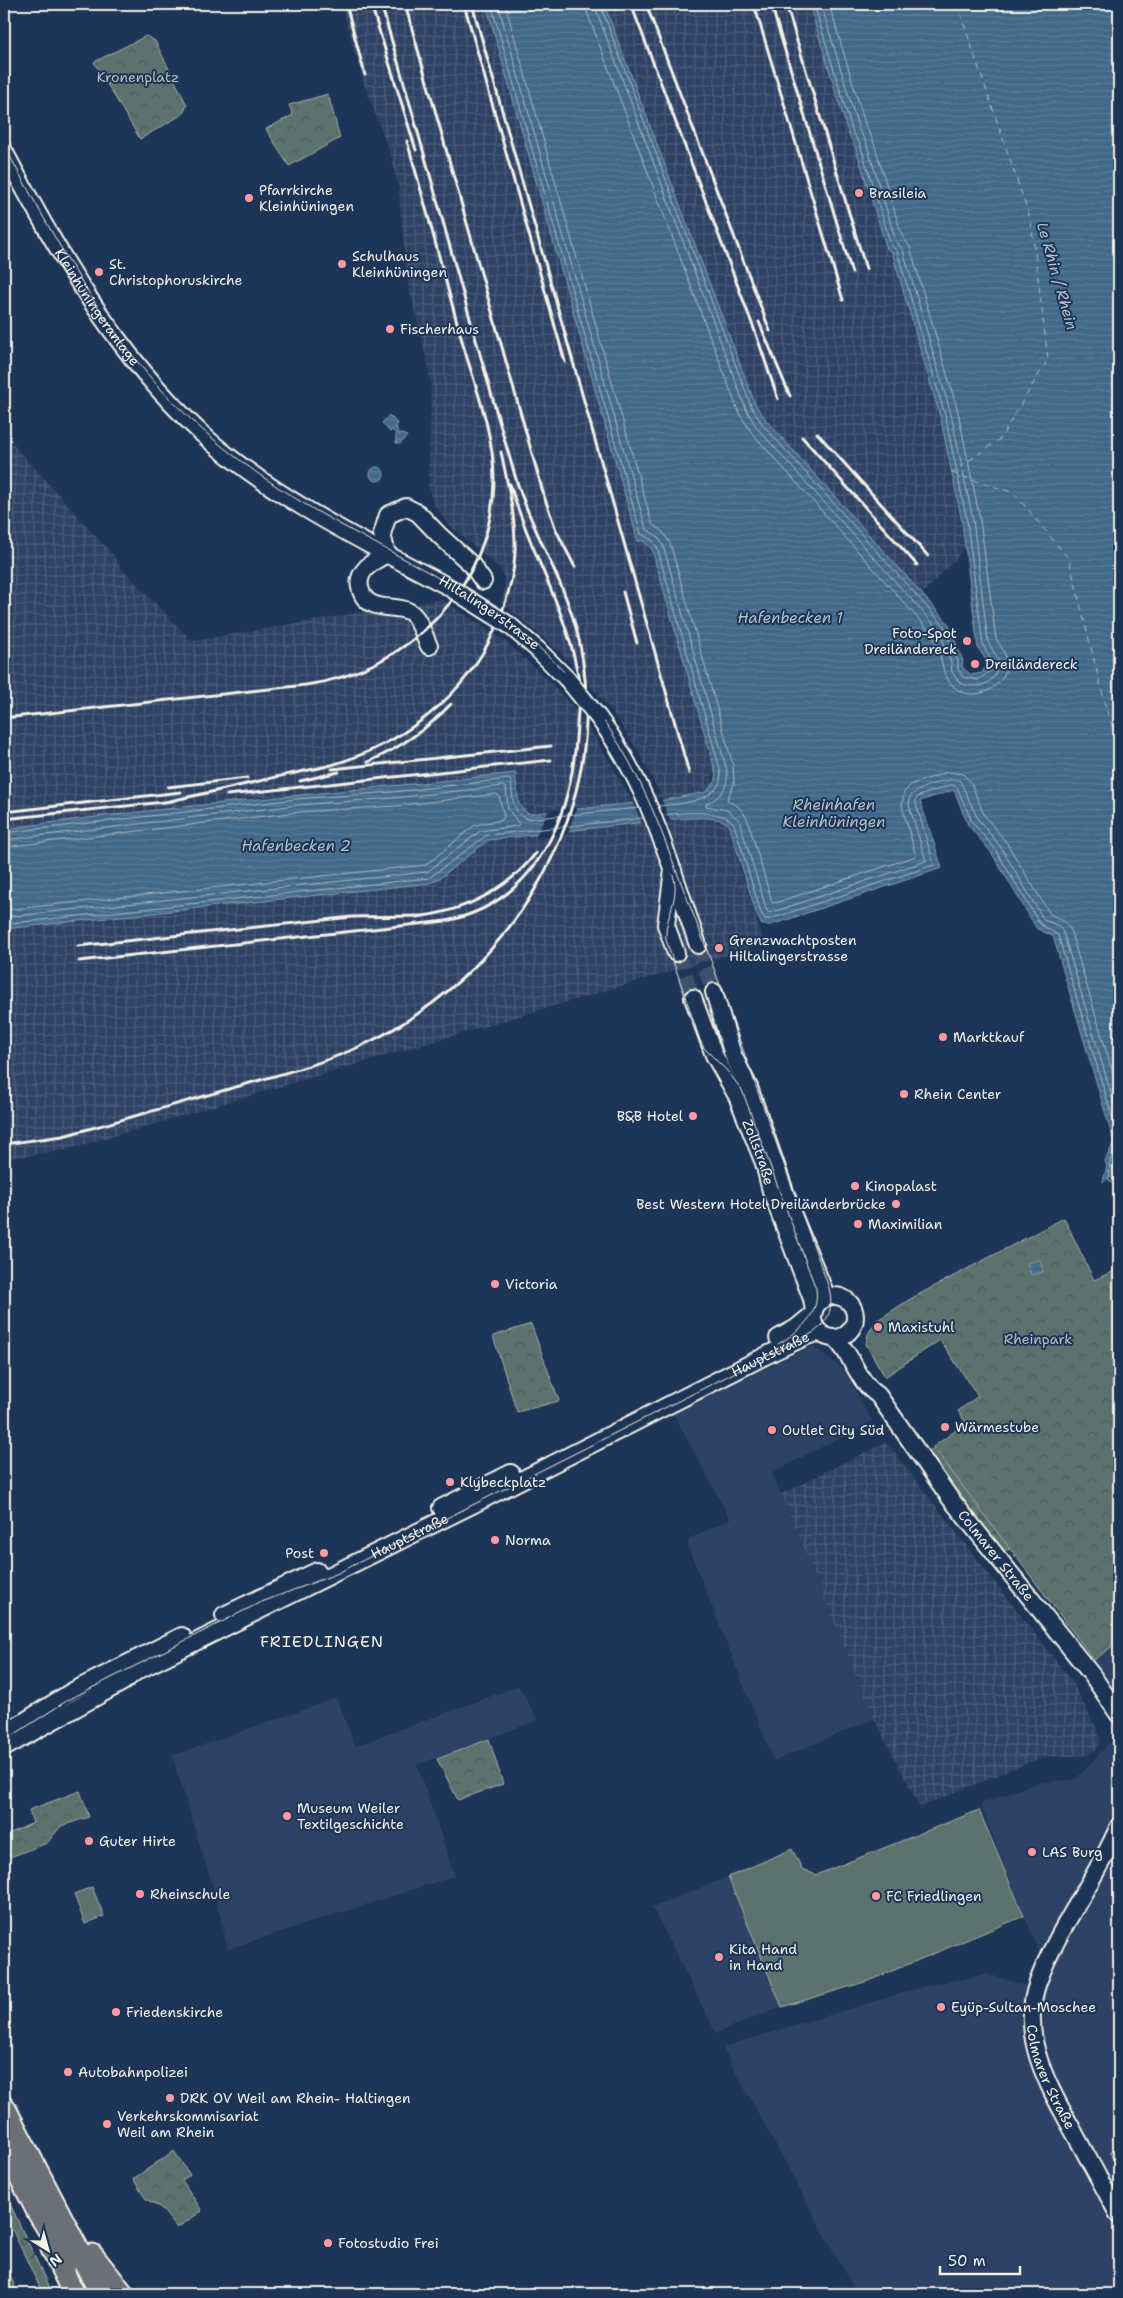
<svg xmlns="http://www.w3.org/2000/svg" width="1123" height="2298" font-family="'Shantell Sans',sans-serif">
  <defs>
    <pattern id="industrial-grid" width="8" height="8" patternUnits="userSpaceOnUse" patternTransform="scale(1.25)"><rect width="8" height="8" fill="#2e4265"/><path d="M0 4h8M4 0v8" fill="none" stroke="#4d5e7b"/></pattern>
    <pattern id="forest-firs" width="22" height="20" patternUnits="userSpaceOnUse" patternTransform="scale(1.25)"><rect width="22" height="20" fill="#5b726e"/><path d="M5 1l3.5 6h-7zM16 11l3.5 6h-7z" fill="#515b58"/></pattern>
    <pattern id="park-crowns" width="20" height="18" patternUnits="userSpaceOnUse" patternTransform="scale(1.25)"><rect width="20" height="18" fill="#5b726e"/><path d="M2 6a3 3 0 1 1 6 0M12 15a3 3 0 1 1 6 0" fill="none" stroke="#515b58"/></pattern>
    <pattern id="water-rules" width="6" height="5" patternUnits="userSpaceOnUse" patternTransform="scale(1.25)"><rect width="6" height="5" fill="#416889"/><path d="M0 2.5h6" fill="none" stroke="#5d7e9a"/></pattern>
  </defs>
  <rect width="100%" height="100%" fill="#1d3557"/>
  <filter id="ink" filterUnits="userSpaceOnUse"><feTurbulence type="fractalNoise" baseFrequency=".02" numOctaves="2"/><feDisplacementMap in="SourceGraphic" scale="10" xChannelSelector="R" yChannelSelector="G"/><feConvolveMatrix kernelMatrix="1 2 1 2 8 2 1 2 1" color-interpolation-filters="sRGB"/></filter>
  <g filter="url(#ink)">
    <!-- built -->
    <path fill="#2e4265" d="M 773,1127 L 819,1254 L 816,1255 L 769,1131 Z
      M 813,1346 L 845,1371 L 872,1421 L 772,1473 L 874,1719 L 774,1761 L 688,1547 L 689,1539 L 730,1519 L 672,1411 Z
      M 1119,1641 L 1119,1699 L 1094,1660 Z
      M 519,1686 L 538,1720 L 417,1765 L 455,1876 L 228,1949 L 212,1884 L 172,1756 L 337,1698 L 355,1746 Z
      M 1119,1733 L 1119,2294 L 857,2294 L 722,2047 L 926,1986 L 987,1974 L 1030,1987 L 1040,1955 L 980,1804 L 1039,1782 L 1075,1780 Z
      M 728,1877 L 782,2007 L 716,2033 L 652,1907 Z"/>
    <!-- industrial -->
    <path fill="url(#industrial-grid)" d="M 341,4 L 810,4 L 849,135 L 855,146 L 887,249 L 892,252 L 937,404 L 965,545 L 957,558 L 922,594 L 712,775 L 764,944 L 66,1150 L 4,1159 L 4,434 L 114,556 L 120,567 L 192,641 L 441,599 L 506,642 L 546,678 L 571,705 L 595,737 L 631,799 L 660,794 L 637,749 L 610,709 L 564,656 L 501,602 L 505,588 L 504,577 L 498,567 L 447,523 L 433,503 L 428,487 L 431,388 L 427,360 L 408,285 L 398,186 L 391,156 L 363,81 Z
      M 884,1443 L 890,1447 L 1071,1680 L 1099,1733 L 1100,1741 L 1097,1749 L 1087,1755 L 1047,1757 L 1027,1763 L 920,1807 L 874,1719 L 781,1494 Z"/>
    <!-- grass -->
    <path fill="#5b726e" stroke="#a8b2ab" d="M 979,1810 L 1024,1916 L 868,1981 L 782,2007 L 728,1877 L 792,1849 L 802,1869 L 816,1875 Z
      M 92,1887 L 104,1916 L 85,1924 L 74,1894 Z
      M 1119,2147 L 1119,2170 L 1110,2153 Z
      M 4,2255 L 17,2294 L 4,2294 Z"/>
    <!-- forest -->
    <path fill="url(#forest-firs)" stroke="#a8b2ab" d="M 950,1444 L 1020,1549 L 1002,1550 L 926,1451 Z
      M 4,2191 L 52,2294 L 43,2294 L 10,2225 L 4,2217 Z"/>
    <!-- park -->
    <path fill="url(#park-crowns)" stroke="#a8b2ab" d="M 146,36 L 155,41 L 187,105 L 183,114 L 140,139 L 94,62 Z
      M 328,94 L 340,138 L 289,166 L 266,129 L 293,115 L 289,105 Z
      M 1064,1218 L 1094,1280 L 1119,1269 L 1119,1641 L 1094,1660 L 933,1447 L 966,1423 L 958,1411 L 978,1396 L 940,1340 L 885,1377 L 866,1344 L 868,1334 L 876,1321 L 912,1298 Z
      M 531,1324 L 559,1401 L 517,1412 L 493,1336 Z
      M 489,1739 L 503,1784 L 458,1800 L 437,1759 Z
      M 80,1791 L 89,1817 L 61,1826 L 47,1843 L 10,1857 L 4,1842 L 4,1836 L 33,1823 L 29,1810 Z
      M 174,2151 L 190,2175 L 182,2180 L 202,2211 L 177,2228 L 161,2208 L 146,2199 L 133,2179 Z"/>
    <!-- water -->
    <path fill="url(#water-rules)" stroke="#899faf" d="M 486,4 L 604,4 L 755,404 L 766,420 L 948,623 L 963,661 L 962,667 L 971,675 L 982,673 L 988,663 L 978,648 L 962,522 L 940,416 L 892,252 L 887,249 L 855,146 L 849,135 L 809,4 L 1119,4 L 1119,1196 L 1113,1194 L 1103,1181 L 1107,1166 L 1105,1161 L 1114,1142 L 1053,936 L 1037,929 L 991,852 L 968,825 L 954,790 L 920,801 L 942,868 L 771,925 L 762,925 L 757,916 L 729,825 C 720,814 686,819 672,819 L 488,840 L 440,878 L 430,883 L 4,929 L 4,829 C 174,805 345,792 515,773 L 519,805 L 528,814 L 666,800 L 706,792 L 716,781 L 715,770 L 652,549 L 643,541 L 638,541 Z
      M 389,415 L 398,424 L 396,426 L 398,433 L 407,436 L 400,444 L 396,443 L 396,434 L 392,430 L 390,432 L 382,423 Z
      M370 474a7 7 0 1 1 14 0a7 7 0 1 1-14 0Z
      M 1040,1260 L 1043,1272 L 1031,1275 L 1027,1263 Z"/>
    <!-- pier -->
    <path fill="#1d3557" d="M 661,798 L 671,822 L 643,825 L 632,801 Z
      M 577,807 L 567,835 L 535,838 L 549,810 Z
      M 1119,1174 L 1119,1189 L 1110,1194 L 1102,1183 Z"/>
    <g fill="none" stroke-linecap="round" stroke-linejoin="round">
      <!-- shore -->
      <path stroke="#acbac2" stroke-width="1" d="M 491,4 L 641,534 L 652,540 L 657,547 L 720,769 C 727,801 681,804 658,806
        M 498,4 L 646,529 L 657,536 L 663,545 L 726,767 C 730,784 723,797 707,803 L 706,806 L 727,810 L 739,820 L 767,911 L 770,913 L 926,861 L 909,805 L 910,797 C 916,788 950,776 960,781 L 978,819 L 1000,846 L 1044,920 L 1059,926 L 1063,932 L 1119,1120
        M 505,4 L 652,524 L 663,532 L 670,543 L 733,765 L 734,784 L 727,800 L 739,807 L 747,818 L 772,902 L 775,903 L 916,856 L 902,806 L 904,792 L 912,784 L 948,772 L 963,774 L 971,783 L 984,815 L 1006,842 L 1050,914 L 1064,921 L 1070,929 L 1119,1094
        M 586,4 L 587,12 L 739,413 L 752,433 L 932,634 C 943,651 939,674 954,687 C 974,705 1010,686 1006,660 C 1005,651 1000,645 996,639 L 980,519 L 958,412 L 910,247 L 902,236 L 873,140 L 866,127 L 829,4
        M 594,4 L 746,409 L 757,428 L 939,630 L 951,662 L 952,672 L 960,683 L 970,686 L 980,686 L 989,682 L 995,675 L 999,661 L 988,642 L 973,520 L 951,414 L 903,250 L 896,241 L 866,142 L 859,130 L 821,4
        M 600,4 L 751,406 L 762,424 L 944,626 L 958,661 L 958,669 L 963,677 L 978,680 L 990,671 L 992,662 L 983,645 L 967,521 L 945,415 L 897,251 L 891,245 L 860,144 L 853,133 L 814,4
        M 662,815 C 680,813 724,808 734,824 L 761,913 L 765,919 L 770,919 L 934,865 L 915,800 L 919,796 L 951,785 L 957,787 L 972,822 L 995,849 L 1040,924 L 1058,935 L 1119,1140 L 1110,1161 L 1109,1180 L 1119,1190
        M 4,833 L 297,799 L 393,792 L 509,779 L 511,781 C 513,796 511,812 527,819 L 639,808
        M 4,840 L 298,805 L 394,798 L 503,786 L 506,788 L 508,809 L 519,824 L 517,826 L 480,831 L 427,872 L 4,917
        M 4,847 L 299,812 L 395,806 L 497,794 L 499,796 L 504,817 L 502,820 L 475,825 L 426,865 L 4,910
        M 4,924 L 429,878 L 487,835 L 643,818"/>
      <!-- ferry -->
      <path stroke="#b5c1c7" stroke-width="1" stroke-dasharray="6 5" stroke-linecap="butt" d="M 951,473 L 1000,439 L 1048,359 L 1031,221 L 957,4
        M 952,473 L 1014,493 L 1069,559 L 1106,708 L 1119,747"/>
      <!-- secondary-tunnel -->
      <path stroke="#3d516d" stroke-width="16" stroke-dasharray="16 8" stroke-linecap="butt" d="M 698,945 L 714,992
        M 676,953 L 693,998"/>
      <!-- secondary casing -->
      <g stroke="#f4f1e8" stroke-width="20">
        <g id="secondary">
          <path id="s1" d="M 4,151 C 57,252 116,354 200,432 C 268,495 366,543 447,586"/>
          <path d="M 509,625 L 537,649 L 567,679"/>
          <path d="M 429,646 C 424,636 419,616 408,611 C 397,606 384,609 373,604 C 367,602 363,597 361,591 C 354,572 373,561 387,554 L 382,534 L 388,515 L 406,507 L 418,513 L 439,535 L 472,565 L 483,581"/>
          <path d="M 598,717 C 651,789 669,862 698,945"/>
          <path d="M 673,870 L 666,925 L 676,953"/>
          <path d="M 714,992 L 733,1055 L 749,1087 L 793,1215 L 827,1297"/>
          <path id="s2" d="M 693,998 L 714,1055 L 737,1096 L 764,1163 L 771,1191 L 812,1299 L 814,1311"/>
          <circle cx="834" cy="1317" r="21"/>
          <path d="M 778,1338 L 796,1328 L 813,1314"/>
          <path id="s3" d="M 834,1338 C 853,1354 857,1382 878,1395 L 950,1498 L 1092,1675 L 1119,1715"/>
          <path d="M 441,1508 L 511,1473"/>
          <path d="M 224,1615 L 317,1571"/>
          <path d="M 4,1734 L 71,1692 L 182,1636"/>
          <path id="s4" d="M 4,1748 L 123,1682 L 137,1671 L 474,1504 L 773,1352 L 807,1336 L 820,1332"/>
          <path id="s5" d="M 1119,1826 C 1096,1880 1058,1927 1038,1982 C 1018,2037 1050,2089 1076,2136 C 1090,2162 1105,2189 1119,2216"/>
        </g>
      </g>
      <!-- highway casing -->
      <g stroke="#f4f1e8" stroke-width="25">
        <path id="highway" d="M 4,2107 L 101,2294
          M 4,2145 L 39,2214 L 68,2261
          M 52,2249 L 74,2294
          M 92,2255 L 123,2294"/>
      </g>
      <!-- secondary -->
      <use href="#secondary" stroke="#1d3557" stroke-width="16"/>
      <!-- highway -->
      <use href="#highway" stroke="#6b6f75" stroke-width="21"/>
      <!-- tram -->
      <g stroke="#f4f1e8" stroke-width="1">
        <path id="s6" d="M 4,145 C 46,224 98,318 157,385 C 198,430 246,468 298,500 C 393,558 502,598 576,685 C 626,743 650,799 676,870 C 692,911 708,952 723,993 C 757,1089 791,1186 827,1282 C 835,1304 831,1323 809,1335 L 336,1574 L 259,1603 L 68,1700 L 4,1741"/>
        <path d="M 673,875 C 681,899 664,917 666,940 L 700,1040 L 704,1048 L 729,1073 L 742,1090 L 816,1289 C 820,1315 799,1332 778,1344"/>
      </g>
      <!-- rail -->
      <path stroke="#f4f1e8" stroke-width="3" d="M 346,4 L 365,75
        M 371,4 L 416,150
        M 405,4 L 544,496 L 556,530 L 575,567
        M 464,4 L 565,362
        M 472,4 L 689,773
        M 631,4 L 756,334 L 778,399
        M 646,4 L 770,331
        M 754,4 L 843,300
        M 771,4 L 852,273
        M 786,4 L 866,269
        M 759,322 L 790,396
        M 817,433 L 928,556
        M 802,437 L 917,565
        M 623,592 L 637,643
        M 4,718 L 306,685 C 408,671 493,586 494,480 C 494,435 477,391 464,348 C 445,279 427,210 407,141
        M 368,762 C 400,748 427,729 451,704
        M 332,769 L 551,746
        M 300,781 L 339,772
        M 168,787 L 247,778
        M 227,795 L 551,760
        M 165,802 C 203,794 239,786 276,777 C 293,773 311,770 328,766 C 400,746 465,698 495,629 C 505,606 514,578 515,553 C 516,518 508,485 501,452
        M 4,812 L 181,792
        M 4,819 L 173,801
        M 417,917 C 465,911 506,891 536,853
        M 78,946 L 352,917 L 422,916
        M 79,961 L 446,921 C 540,902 573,812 577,726 C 578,708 581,688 577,670 C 564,604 528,548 510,484
        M 4,1144 L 63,1136 L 92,1128 C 143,1114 194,1099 246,1084 C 285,1073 325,1063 363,1045 C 508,977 609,818 582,656 C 572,590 535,541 516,479 C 469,321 428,162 381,4"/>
      <!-- secondary-bridge casing -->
      <g stroke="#f4f1e8" stroke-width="20" stroke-linecap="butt">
        <path id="secondary-bridge" d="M 447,586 L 509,625
          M 567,679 L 598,717"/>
      </g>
      <!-- secondary-bridge -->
      <use href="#secondary-bridge" stroke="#1d3557" stroke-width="16"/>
    </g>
  </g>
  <!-- markers -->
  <g fill="#ff9aa2" stroke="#1d3557" stroke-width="2">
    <circle cx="859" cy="193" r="5"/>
    <circle cx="249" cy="198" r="5"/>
    <circle cx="342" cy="264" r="5"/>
    <circle cx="99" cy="272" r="5"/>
    <circle cx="390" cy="329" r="5"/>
    <circle cx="967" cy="641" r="5"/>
    <circle cx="975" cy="664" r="5"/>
    <circle cx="719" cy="948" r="5"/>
    <circle cx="943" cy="1037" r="5"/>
    <circle cx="904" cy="1094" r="5"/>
    <circle cx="693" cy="1116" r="5"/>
    <circle cx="855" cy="1186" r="5"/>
    <circle cx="896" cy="1204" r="5"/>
    <circle cx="858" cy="1224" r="5"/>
    <circle cx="495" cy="1284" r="5"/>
    <circle cx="878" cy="1327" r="5"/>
    <circle cx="945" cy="1427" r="5"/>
    <circle cx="772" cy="1430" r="5"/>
    <circle cx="450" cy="1482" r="5"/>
    <circle cx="495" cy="1540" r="5"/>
    <circle cx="324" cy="1553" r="5"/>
    <circle cx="287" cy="1816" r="5"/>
    <circle cx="89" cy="1841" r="5"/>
    <circle cx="1032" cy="1852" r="5"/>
    <circle cx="140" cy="1894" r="5"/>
    <circle cx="876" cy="1896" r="5"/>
    <circle cx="719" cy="1957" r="5"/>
    <circle cx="941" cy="2007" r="5"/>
    <circle cx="116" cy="2012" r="5"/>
    <circle cx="68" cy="2072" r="5"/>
    <circle cx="170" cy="2098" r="5"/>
    <circle cx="107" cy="2124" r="5"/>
    <circle cx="328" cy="2243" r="5"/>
  </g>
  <g text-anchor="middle" stroke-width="4" stroke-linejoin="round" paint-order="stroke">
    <!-- park labels -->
    <g font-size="14" fill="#b7beb7" stroke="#1d3557">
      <text x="138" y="82">Kronenplatz</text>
      <text x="1038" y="1344">Rheinpark</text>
    </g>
    <!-- poi labels -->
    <g font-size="14" fill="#f4f1e8" stroke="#1d3557" text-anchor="start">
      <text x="259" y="195">Pfarrkirche<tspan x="259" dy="16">Kleinhüningen</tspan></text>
      <text x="869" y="198">Brasileia</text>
      <text x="352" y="261">Schulhaus<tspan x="352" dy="16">Kleinhüningen</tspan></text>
      <text x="109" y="269">St.<tspan x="109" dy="16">Christophoruskirche</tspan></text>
      <text x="400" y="334">Fischerhaus</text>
      <text x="957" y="638" text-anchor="end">Foto-Spot<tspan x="957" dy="16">Dreiländereck</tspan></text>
      <text x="985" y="669">Dreiländereck</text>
      <text x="729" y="945">Grenzwachtposten<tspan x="729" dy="16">Hiltalingerstrasse</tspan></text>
      <text x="953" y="1042">Marktkauf</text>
      <text x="914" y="1099">Rhein Center</text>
      <text x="683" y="1121" text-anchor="end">B&amp;B Hotel</text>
      <text x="865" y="1191">Kinopalast</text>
      <text x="886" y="1209" text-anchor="end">Best Western Hotel Dreiländerbrücke</text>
      <text x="868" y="1229">Maximilian</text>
      <text x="505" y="1289">Victoria</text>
      <text x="888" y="1332">Maxistuhl</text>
      <text x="955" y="1432">Wärmestube</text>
      <text x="782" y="1435">Outlet City Süd</text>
      <text x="460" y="1487">Klybeckplatz</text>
      <text x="505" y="1545">Norma</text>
      <text x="314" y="1558" text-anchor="end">Post</text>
      <text x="297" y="1813">Museum Weiler<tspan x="297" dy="16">Textilgeschichte</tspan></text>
      <text x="99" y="1846">Guter Hirte</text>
      <text x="1042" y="1857">LAS Burg</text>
      <text x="150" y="1899">Rheinschule</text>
      <text x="886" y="1901">FC Friedlingen</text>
      <text x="729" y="1954">Kita Hand<tspan x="729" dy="16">in Hand</tspan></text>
      <text x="951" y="2012">Eyüp-Sultan-Moschee</text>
      <text x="126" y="2017">Friedenskirche</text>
      <text x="78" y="2077">Autobahnpolizei</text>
      <text x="180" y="2103">DRK OV Weil am Rhein- Haltingen</text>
      <text x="117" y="2121">Verkehrskommisariat<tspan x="117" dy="16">Weil am Rhein</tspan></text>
      <text x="338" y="2248">Fotostudio Frei</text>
    </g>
    <!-- street labels -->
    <g font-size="14" fill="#f4f1e8" stroke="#1d3557">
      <text dy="5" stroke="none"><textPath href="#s1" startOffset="182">Kleinhüningeranlage</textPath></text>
      <text dy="5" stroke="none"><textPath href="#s6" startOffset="690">Hiltalingerstrasse</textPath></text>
      <text dy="5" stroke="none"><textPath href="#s2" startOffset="168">Zollstraße</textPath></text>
      <text dy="5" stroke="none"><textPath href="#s4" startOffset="862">Hauptstraße</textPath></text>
      <text dy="5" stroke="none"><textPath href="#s4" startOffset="458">Hauptstraße</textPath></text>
      <text dy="5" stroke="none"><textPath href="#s3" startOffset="272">Colmarer Straße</textPath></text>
      <text dy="5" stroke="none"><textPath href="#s5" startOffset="275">Colmarer Straße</textPath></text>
    </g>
    <!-- water labels -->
    <g font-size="15" font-style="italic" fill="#b5c1c7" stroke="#1d3557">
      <text transform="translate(1057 276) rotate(74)" y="5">Le Rhin / Rhein</text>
      <text x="790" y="623">Hafenbecken 1</text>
      <text x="834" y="810">Rheinhafen<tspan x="834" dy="17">Kleinhüningen</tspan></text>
      <text x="296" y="851">Hafenbecken 2</text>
    </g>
    <!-- quarter labels -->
    <g font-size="16" letter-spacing="1" fill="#f4f1e8" stroke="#1d3557">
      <text x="322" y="1647">FRIEDLINGEN</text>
    </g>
  </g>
  <!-- margin -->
  <rect width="1123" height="2298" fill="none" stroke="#1d3557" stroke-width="20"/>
  <rect x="10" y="10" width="1103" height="2278" fill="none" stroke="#f4f1e8" stroke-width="2" filter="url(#ink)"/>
  <!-- north arrow -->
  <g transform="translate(48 2250) rotate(143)" stroke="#1d3557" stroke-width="4" paint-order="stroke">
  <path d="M0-4L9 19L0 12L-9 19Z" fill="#f4f1e8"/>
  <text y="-8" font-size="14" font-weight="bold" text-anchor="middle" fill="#f4f1e8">N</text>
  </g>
  <!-- scale -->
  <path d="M940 2266v8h80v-8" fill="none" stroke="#f4f1e8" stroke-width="2.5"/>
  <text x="948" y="2266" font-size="15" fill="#f4f1e8" stroke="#1d3557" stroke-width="4" paint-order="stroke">50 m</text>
</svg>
